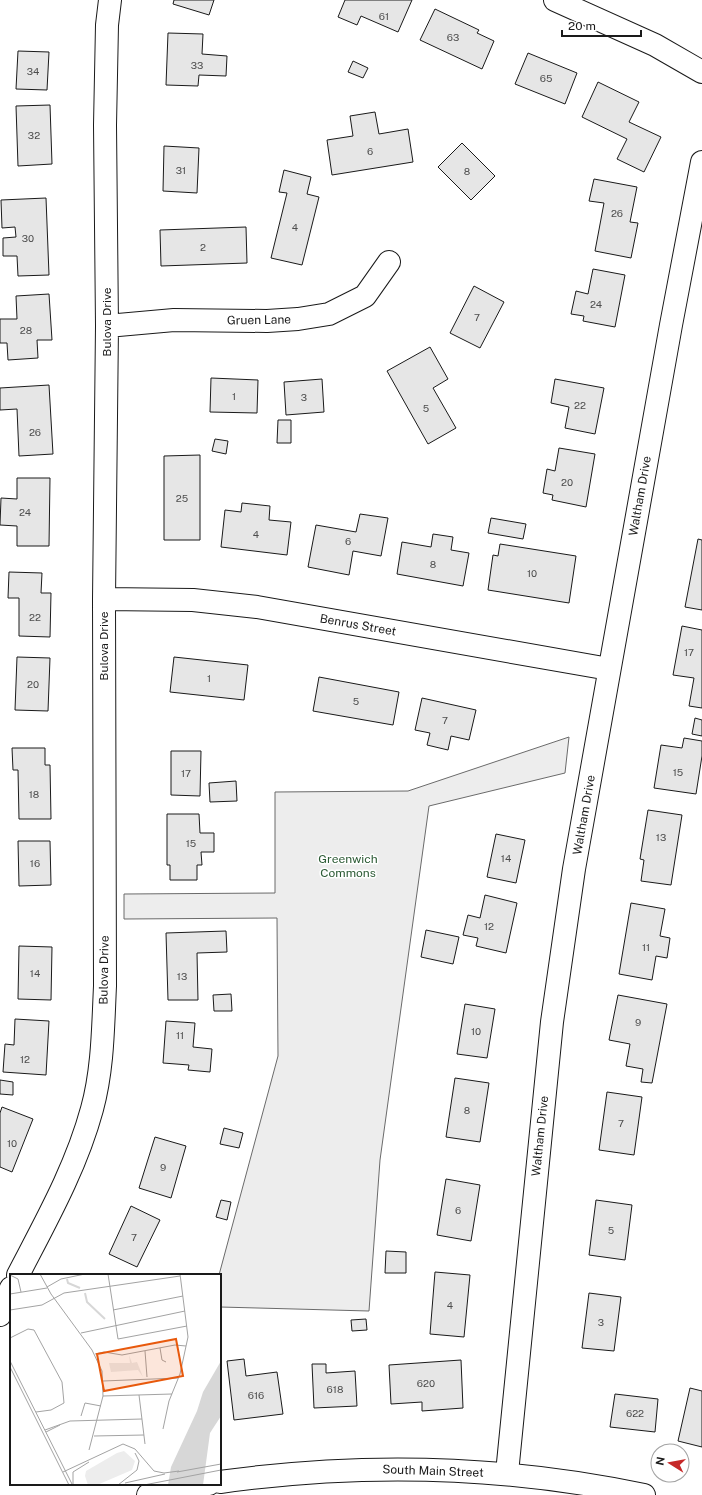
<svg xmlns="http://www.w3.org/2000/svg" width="702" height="1495" font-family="'Public Sans',sans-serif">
  <rect width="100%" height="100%" fill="#fff"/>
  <!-- built -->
  <path fill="#ededed" stroke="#6a6a6a" d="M 569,737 L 565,773 L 429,806 L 380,1160 L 369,1311 L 220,1307 L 220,1275 L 219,1275 L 278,1056 L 277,918 L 124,919 L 124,894 L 275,893 L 275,792 L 408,791 Z"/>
  <!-- building -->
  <path fill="#e6e6e6" stroke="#1a1a1a" d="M 174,0 L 214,0 L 209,15 L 173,4 Z
    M 345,0 L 412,0 L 398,32 L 361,16 L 357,25 L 338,17 Z
    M 435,9 L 479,30 L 477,33 L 494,41 L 482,69 L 420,40 Z
    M 168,33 L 203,34 L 202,54 L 227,56 L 226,76 L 199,75 L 198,86 L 166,85 Z
    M 18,51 L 49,52 L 47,90 L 16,89 Z
    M 528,53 L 577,73 L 565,104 L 515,84 Z
    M 353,61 L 368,68 L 363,78 L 348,72 Z
    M 598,82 L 639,102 L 629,122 L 661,137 L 644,172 L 617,159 L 627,139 L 582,117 Z
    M 50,105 L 52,164 L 18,166 L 16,106 Z
    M 375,112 L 379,134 L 408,129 L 413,162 L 332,175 L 327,140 L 353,136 L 350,116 Z
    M 462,143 L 495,176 L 471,200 L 438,167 Z
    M 164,146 L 199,148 L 197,193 L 163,191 Z
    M 284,170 L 311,177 L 307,194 L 319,197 L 302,265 L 271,258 L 287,193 L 279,192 Z
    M 594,179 L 637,187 L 630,222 L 638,223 L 631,258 L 595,251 L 604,203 L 589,201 Z
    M 46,198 L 49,275 L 18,276 L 17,256 L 3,256 L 3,238 L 16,237 L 15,227 L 2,228 L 1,200 Z
    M 246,227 L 247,263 L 161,266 L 160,230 Z
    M 593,269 L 625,275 L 615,327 L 583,321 L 584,316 L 571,314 L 576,291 L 588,294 Z
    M 474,286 L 504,302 L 480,348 L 450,333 Z
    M 49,294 L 52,340 L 37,340 L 38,358 L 8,360 L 7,343 L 0,343 L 0,319 L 17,319 L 16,296 Z
    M 430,347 L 448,379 L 433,388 L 456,428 L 428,444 L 387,371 Z
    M 211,378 L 258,380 L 257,413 L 210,412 Z
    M 322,379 L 324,412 L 286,415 L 284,382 Z
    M 555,379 L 604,388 L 595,434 L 565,428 L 569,407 L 551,403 Z
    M 49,385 L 53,454 L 19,456 L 17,409 L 0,410 L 0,388 Z
    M 278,420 L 291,420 L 291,443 L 277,443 Z
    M 215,439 L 228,441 L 226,454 L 212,451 Z
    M 559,448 L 595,454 L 586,507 L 552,500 L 553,495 L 543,493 L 547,469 L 555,471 Z
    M 200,455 L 200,540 L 164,540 L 164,456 Z
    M 17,478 L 50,478 L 49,546 L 17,546 L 17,526 L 0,525 L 1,498 L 17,499 Z
    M 242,503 L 270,506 L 269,520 L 291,522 L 287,555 L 221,547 L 225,510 L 241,512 Z
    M 360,514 L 388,518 L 381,556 L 353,551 L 349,575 L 308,567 L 316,525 L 356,532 Z
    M 491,518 L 526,524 L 523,539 L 488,533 Z
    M 433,534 L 453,537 L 451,550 L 469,553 L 463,586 L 397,574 L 402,542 L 431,547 Z
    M 698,539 L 702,540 L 702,610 L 685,607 Z
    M 500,544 L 576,556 L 569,603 L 488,590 L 493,555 L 498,556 Z
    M 9,572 L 42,573 L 41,593 L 51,593 L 50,637 L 19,636 L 19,598 L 8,598 Z
    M 682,626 L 702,630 L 702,708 L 689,706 L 694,678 L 673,675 Z
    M 17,657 L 50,658 L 48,711 L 15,710 Z
    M 174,657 L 248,665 L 244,700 L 170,692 Z
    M 319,677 L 399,692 L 393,725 L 313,711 Z
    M 422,698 L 476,710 L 469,740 L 451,736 L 448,750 L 427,745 L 430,733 L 415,730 Z
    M 695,718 L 702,720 L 702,736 L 692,734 Z
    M 684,738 L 702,741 L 702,756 L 696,794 L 654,788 L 661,745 L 682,748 Z
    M 12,748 L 45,748 L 45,765 L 50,765 L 51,819 L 19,819 L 18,770 L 13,770 Z
    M 171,751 L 201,751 L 200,796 L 171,795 Z
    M 236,781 L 237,801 L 210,802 L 209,783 Z
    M 648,810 L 682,815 L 671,885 L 641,881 L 644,860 L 640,859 Z
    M 167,814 L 199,814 L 200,833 L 214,833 L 214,852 L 201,852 L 202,865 L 197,865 L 197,880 L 170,880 L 170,865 L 167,865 Z
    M 496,834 L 525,840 L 516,883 L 487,877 Z
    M 18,841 L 50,841 L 51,885 L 19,886 Z
    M 485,895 L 517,903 L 506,953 L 476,946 L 478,938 L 463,935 L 468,915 L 480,918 Z
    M 631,903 L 665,909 L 660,936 L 670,938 L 667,958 L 656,956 L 652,980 L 619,974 Z
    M 426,930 L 459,937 L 453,964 L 421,957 Z
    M 226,931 L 227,952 L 197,953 L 198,1000 L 168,1000 L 166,933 Z
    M 19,946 L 52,947 L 51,1000 L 18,999 Z
    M 231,994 L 232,1011 L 214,1011 L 213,995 Z
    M 618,995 L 667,1004 L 652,1083 L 641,1082 L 643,1069 L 626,1066 L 630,1044 L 609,1040 Z
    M 465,1004 L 495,1009 L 487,1058 L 457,1054 Z
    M 15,1019 L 49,1021 L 46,1075 L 3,1072 L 5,1044 L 14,1045 Z
    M 166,1021 L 195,1023 L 193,1047 L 212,1049 L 210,1072 L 188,1070 L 189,1065 L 163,1063 Z
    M 455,1078 L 489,1083 L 480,1142 L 446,1137 Z
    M 0,1080 L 13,1082 L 13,1095 L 0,1094 Z
    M 607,1092 L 642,1097 L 634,1155 L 599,1150 Z
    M 2,1107 L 33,1119 L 12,1172 L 0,1167 L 0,1113 Z
    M 224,1128 L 243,1133 L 239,1148 L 220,1144 Z
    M 155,1137 L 186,1146 L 171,1198 L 139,1188 Z
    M 446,1179 L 480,1185 L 471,1241 L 437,1235 Z
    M 221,1200 L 231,1202 L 227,1220 L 216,1217 Z
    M 596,1200 L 632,1205 L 625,1260 L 589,1255 Z
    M 131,1206 L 160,1220 L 137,1267 L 109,1254 Z
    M 386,1251 L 406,1252 L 406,1273 L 385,1273 Z
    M 435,1272 L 470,1275 L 464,1337 L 430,1334 Z
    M 589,1293 L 621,1297 L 614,1351 L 582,1348 Z
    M 366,1319 L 367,1330 L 352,1331 L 351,1320 Z
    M 244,1359 L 246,1376 L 277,1372 L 283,1414 L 234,1420 L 227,1361 Z
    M 461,1360 L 463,1408 L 422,1411 L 422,1402 L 391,1404 L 389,1365 Z
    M 312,1364 L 326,1364 L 326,1373 L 355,1371 L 357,1406 L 314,1408 Z
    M 690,1388 L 702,1391 L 702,1447 L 678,1441 Z
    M 615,1394 L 658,1399 L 655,1432 L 610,1427 Z"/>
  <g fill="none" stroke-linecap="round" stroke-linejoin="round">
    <!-- street casing -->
    <g stroke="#1a1a1a" stroke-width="24">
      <path id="street" d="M 555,0 L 655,45 L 702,72
        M 107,326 L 174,320 L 267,321 L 298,319 L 329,314 L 365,296 L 389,262
        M 104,599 L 193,600 L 257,607 L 609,669
        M 18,1275 C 46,1221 76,1168 92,1109 C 103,1069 103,1027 105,986 L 104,599 L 107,326 L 105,125 L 107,25 L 110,0
        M 0,1315 L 11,1288
        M 507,1473 L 552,1022 L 574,869 L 671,325 L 702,162"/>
    </g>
    <!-- secondary casing -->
    <g stroke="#1a1a1a" stroke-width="24">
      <path id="secondary" d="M 220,1482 C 363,1462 502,1465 644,1495
        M 148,1495 L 209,1484"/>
    </g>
    <!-- street -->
    <use href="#street" stroke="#fff" stroke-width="22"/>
    <!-- secondary -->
    <use href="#secondary" stroke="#fff" stroke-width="22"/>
  </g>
  <g text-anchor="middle" stroke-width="3" stroke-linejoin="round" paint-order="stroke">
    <!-- number labels -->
    <g font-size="10" fill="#4d4d4d">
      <text x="384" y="20">61</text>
      <text x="453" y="41">63</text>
      <text x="197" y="69">33</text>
      <text x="33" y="75">34</text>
      <text x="546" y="82">65</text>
      <text x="34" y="139">32</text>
      <text x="370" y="155">6</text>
      <text x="181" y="174">31</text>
      <text x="467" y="175">8</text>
      <text x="617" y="217">26</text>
      <text x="295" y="231">4</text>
      <text x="28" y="242">30</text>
      <text x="203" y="251">2</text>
      <text x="596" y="308">24</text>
      <text x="477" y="321">7</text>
      <text x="26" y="334">28</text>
      <text x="234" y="400">1</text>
      <text x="304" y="401">3</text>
      <text x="580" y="409">22</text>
      <text x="426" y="412">5</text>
      <text x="35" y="436">26</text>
      <text x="567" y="486">20</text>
      <text x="182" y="502">25</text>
      <text x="25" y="516">24</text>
      <text x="256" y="538">4</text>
      <text x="348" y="545">6</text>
      <text x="433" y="568">8</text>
      <text x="532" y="577">10</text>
      <text x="35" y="621">22</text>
      <text x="689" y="656">17</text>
      <text x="209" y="682">1</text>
      <text x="33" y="688">20</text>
      <text x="356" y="705">5</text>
      <text x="445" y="724">7</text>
      <text x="678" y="776">15</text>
      <text x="186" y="777">17</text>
      <text x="34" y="798">18</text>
      <text x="661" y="841">13</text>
      <text x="191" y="847">15</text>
      <text x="506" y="862">14</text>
      <text x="35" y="867">16</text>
      <text x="489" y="930">12</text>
      <text x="646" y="951">11</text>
      <text x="35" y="977">14</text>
      <text x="182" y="980">13</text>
      <text x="638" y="1026">9</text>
      <text x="476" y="1035">10</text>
      <text x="180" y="1039">11</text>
      <text x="25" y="1063">12</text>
      <text x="467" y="1114">8</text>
      <text x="621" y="1127">7</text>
      <text x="12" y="1147">10</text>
      <text x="163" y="1171">9</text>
      <text x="458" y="1214">6</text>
      <text x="611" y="1234">5</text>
      <text x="134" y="1241">7</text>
      <text x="450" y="1309">4</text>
      <text x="601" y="1326">3</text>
      <text x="426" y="1387">620</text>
      <text x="335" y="1393">618</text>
      <text x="256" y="1399">616</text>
      <text x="635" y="1417">622</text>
    </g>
    <!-- street labels -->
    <g font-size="12" fill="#1a1a1a" stroke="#fff">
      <text transform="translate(259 320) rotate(-1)" y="4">Gruen Lane</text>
      <text transform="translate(107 322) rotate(-90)" y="4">Bulova Drive</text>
      <text transform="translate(640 496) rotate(-80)" y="4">Waltham Drive</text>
      <text transform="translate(358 625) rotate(10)" y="4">Benrus Street</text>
      <text transform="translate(104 646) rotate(-90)" y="4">Bulova Drive</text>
      <text transform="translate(584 815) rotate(-80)" y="4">Waltham Drive</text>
      <text transform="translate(104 970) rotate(-89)" y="4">Bulova Drive</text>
      <text transform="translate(540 1136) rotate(-84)" y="4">Waltham Drive</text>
      <text transform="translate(433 1471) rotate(2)" y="4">South Main Street</text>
    </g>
    <!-- park labels -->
    <g font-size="12" fill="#2b5a34" stroke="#fff">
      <text x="348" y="863">Greenwich<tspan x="348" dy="14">Commons</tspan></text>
    </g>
  </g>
  <!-- overview -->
  <g transform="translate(10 1274)">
    <rect width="211" height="211" fill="#fff"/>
    <path d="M 119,81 L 122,89 L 127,88 L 133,103 L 128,96 L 101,98 L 99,89 L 120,89 ZM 114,177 L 125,187 L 122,196 L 87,211 L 78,211 L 75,202 L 76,197 L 107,179 Z" fill="#ededed"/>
    <path d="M 211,87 L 211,142 L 200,159 L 193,211 L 158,211 L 161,193 L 187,137 L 193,118 Z" fill="#d7d7d7"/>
    <path fill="none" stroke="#d7d7d7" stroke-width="2" d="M 57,5 L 58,9 L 70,14M 75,19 L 77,28 L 95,45"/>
    <path fill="none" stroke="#a3a3a3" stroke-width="1" d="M 30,0 L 41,20 L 82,76 L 92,97 L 93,122 L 79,176M 98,0 L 108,65 L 177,52M 0,1 L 8,5 L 11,18M 37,13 L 51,5 L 75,0M 0,20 L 37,14M 0,36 L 32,31 L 54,19 L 170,2M 103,36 L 173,22M 71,59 L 175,37M 0,64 L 18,55 L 24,56 L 52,108 L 54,129 L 41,136 L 26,138M 150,74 L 152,86 L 156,88M 135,77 L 137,103M 85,80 L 94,78 L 112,81 L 165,71 L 176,72M 0,87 L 62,210M 0,93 L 59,211M 93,107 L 168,104M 129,121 L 135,170M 93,122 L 162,120M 71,142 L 75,129 L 91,132M 153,155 L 159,127 L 170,100 L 178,63 L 170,0M 35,156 L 60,147 L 132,145M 36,158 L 50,151M 84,162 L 134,161M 53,198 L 113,170 L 125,175 L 144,197 L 154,199 L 169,197M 167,198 L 211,190M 115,209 L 155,200M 63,211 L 63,198 L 79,188M 108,211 L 127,196 L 129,187 L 125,179M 134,211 L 211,196"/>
    <path fill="#e8590c" fill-opacity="0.15" stroke="#e8590c" stroke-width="2" d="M 166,65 L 173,102 L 94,117 L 87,80 Z"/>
    <rect width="211" height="211" fill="none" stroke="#1a1a1a" stroke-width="2"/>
  </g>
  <!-- north arrow -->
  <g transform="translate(670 1463) rotate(281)"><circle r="19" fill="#ffffff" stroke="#a3a3a3"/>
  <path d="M0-3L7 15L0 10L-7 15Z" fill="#c62828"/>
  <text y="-6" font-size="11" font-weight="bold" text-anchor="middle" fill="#1a1a1a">N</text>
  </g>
  <!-- scale -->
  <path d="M562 30v6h79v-6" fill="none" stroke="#1a1a1a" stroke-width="2"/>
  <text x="568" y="30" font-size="12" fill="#1a1a1a" stroke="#ffffff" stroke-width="3" paint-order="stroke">20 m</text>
</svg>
